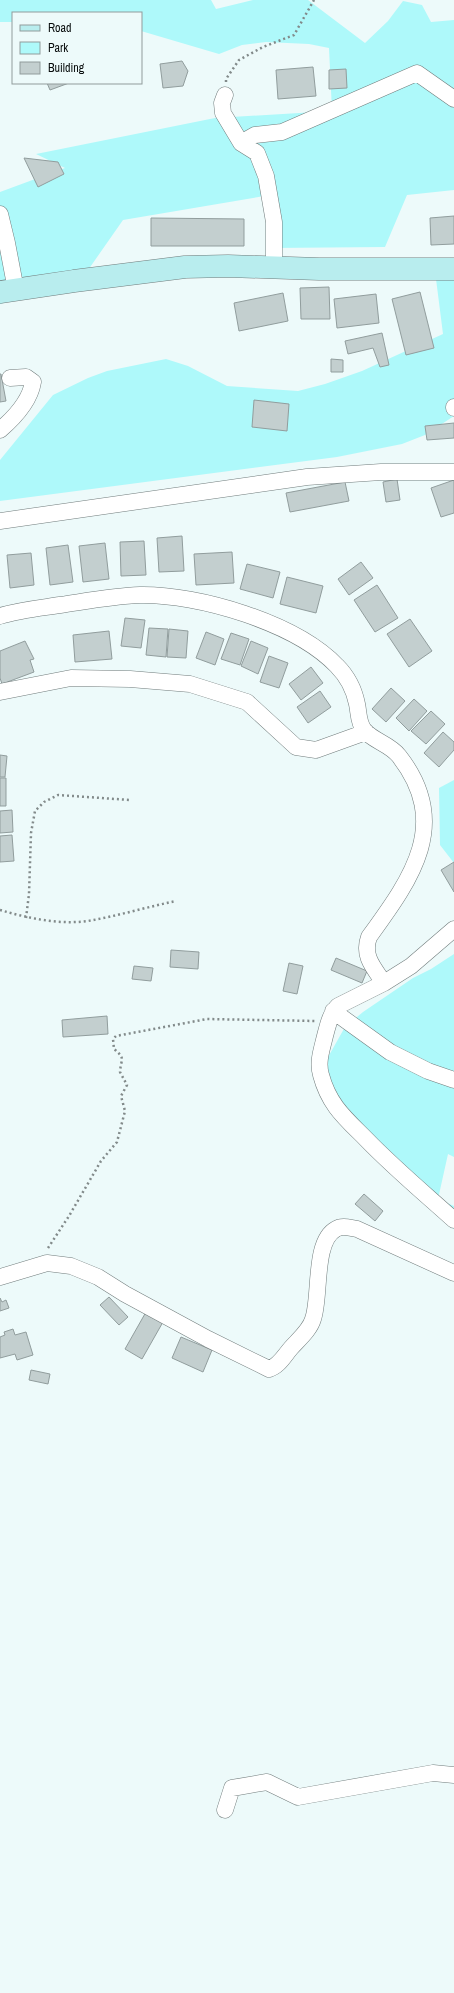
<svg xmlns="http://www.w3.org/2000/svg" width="454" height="1993" font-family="'Archivo Narrow',sans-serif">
  <rect width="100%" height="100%" fill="#edfafa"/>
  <!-- green -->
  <path fill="#aef9fa" d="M 0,0 L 211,0 L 216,9 L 253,0 L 308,0 L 365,43 L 388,21 L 403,1 L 422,5 L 431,22 L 454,20 L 454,190 L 407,195 L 385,247 L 270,248 L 276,194 L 123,220 L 79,283 L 0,304 L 0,192 L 65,168 L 36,154 L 215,118 L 332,111 L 329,48 L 309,44 L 266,42 L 242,45 L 219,54 L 141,31 L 141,13 L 13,13 L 13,22 L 0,22 Z
    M 454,269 L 454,416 L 425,435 L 402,444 L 337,457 L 0,501 L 0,460 L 53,395 L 88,378 L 107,371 L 166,359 L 188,366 L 227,386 L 298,391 L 325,384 L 362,371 L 443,334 L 435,271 Z
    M 454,780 L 454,863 L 440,845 L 439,788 Z
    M 454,954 L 454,1157 L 448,1154 L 438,1199 L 454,1206 L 454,1229 L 350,1125 L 323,1066 L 345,1027 L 363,1012 L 413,978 L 431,969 Z"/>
  <!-- building -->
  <path fill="#c3cfcf" stroke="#919d9d" d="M 182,61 L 188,71 L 183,86 L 163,88 L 160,64 Z
    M 313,67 L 316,96 L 278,99 L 276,70 Z
    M 346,69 L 347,88 L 329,89 L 329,70 Z
    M 47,83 L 69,83 L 50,90 Z
    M 24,158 L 58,162 L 64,174 L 38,187 Z
    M 454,216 L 454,244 L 431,245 L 430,218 Z
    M 151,218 L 244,219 L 244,246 L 151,246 Z
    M 329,287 L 330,319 L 301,319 L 300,288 Z
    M 420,292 L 434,348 L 406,355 L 392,299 Z
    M 283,293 L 288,321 L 239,331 L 234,303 Z
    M 376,294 L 379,323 L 337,328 L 334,299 Z
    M 382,333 L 389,365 L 380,367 L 373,348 L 348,354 L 345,341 Z
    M 331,359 L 343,360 L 343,372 L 331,372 Z
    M 0,374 L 1,374 L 6,401 L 0,402 Z
    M 254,400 L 289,404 L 287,431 L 252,427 Z
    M 454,423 L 454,438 L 427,440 L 425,426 Z
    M 397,479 L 400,500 L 386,502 L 383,482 Z
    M 454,480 L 454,513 L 441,517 L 431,488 Z
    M 345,482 L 349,501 L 290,512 L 286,493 Z
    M 182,536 L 184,571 L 159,572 L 157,538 Z
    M 144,541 L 146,575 L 121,576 L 120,542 Z
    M 105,543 L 109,579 L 83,582 L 79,546 Z
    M 68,545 L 73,582 L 50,585 L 46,548 Z
    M 232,552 L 234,583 L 196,585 L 194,554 Z
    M 31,553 L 34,585 L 10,588 L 7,555 Z
    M 361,562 L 373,578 L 349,595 L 338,579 Z
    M 247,564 L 280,572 L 273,598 L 240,589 Z
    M 287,577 L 323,586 L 316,613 L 280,604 Z
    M 377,585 L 398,618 L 375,632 L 354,600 Z
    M 125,618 L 145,620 L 141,648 L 121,646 Z
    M 410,619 L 432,651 L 409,667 L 387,634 Z
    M 149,628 L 168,629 L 166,657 L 146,655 Z
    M 169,629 L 188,631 L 186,658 L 167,657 Z
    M 109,631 L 112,659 L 75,662 L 73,635 Z
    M 206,632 L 224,639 L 215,665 L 196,658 Z
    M 231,633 L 249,639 L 240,665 L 221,659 Z
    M 25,641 L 34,659 L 30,660 L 34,672 L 2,684 L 0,678 L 0,651 Z
    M 251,641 L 268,648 L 258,674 L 241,666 Z
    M 269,656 L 288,663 L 279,688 L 260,682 Z
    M 311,667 L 323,683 L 301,700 L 289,684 Z
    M 391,688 L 405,701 L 386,722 L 372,709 Z
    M 320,691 L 331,707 L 308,723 L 297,707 Z
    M 414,699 L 427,711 L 409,731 L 396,718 Z
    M 431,711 L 445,724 L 426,744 L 411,731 Z
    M 443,732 L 454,742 L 454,750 L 439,767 L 424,753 Z
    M 0,755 L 7,756 L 5,777 L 0,777 Z
    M 0,778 L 6,778 L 6,806 L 0,806 Z
    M 12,810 L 13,832 L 0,833 L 0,811 Z
    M 12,835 L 14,861 L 0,862 L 0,836 Z
    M 454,862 L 454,892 L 441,870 Z
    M 171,950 L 199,952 L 198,969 L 170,967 Z
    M 336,958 L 367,971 L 362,983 L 331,970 Z
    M 289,963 L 303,966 L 297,994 L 283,991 Z
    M 134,966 L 153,968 L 151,981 L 132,979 Z
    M 107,1016 L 108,1034 L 63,1037 L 62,1020 Z
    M 364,1194 L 383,1211 L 375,1221 L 355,1204 Z
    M 109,1297 L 128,1317 L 119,1325 L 100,1305 Z
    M 0,1298 L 2,1302 L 6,1300 L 9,1308 L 0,1311 Z
    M 146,1312 L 163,1322 L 142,1359 L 125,1349 Z
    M 13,1329 L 15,1335 L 26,1332 L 33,1355 L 17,1360 L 15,1354 L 0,1358 L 0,1337 L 5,1335 L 4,1332 Z
    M 181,1337 L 212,1350 L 203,1372 L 172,1358 Z
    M 31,1370 L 50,1374 L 48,1384 L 29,1380 Z"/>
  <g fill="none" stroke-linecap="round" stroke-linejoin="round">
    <!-- street casing -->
    <g stroke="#717c7c" stroke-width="17">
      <path id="street" d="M 225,95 L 222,103 L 223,113 L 241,143 L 257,153 L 266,176 L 274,222 L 274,268
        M 241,143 L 255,135 L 282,132 L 417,73 L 454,99
        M 0,214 L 7,243 L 16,290
        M 454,408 L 454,407
        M 0,430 C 14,418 30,401 33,382 L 26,377 L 10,378
        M 0,521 L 307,477 L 381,472 L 454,472
        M 0,616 C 19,610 40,608 60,605 C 87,601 113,596 140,595 C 199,594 296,623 337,666 C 348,677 354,689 357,704 C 359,713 358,722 364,730 C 373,741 390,744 399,756 C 452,824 411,879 369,937 C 362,956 374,968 384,983
        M 0,692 L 71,678 L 130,679 L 190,684 L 247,702 L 296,747 L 316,750 L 366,732
        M 454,929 L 411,966 L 384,983 L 338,1006 C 330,1014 328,1025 325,1036 C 322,1049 317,1062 321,1075 C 329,1105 345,1118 366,1139 C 394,1168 424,1193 454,1220
        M 333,1011 L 390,1052 L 428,1071 L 454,1080
        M 0,1277 L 47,1263 L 71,1266 L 98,1277 L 125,1294 L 208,1339 L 269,1369 C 279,1366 284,1356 291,1348 C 298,1340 310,1330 313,1319 C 321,1297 313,1241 336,1229 C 342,1225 350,1228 357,1229 L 454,1273
        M 225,1810 L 232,1788 L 267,1782 L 298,1797 L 433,1773 L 454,1775"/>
    </g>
    <!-- secondary casing -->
    <g stroke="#717c7c" stroke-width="23">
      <path id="secondary" d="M 0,292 L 74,281 L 185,267 L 228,266 L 319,269 L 454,269"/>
    </g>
    <!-- path -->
    <path stroke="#828a8a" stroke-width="2.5" stroke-dasharray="2 3" stroke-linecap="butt" d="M 226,82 L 226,79 L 239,60 L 263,47 L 294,35 L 314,0
      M 0,910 C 28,918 58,925 88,921 C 117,916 147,907 176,901
      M 26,918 L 29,894 L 31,833 L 35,811 L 44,802 L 58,795 L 130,800
      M 48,1248 L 69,1216 L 101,1161 L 117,1142 L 125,1111 L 121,1096 L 127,1085 L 120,1072 C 121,1058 126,1059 114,1049 L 113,1039 L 116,1036 L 207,1019 L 315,1021"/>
    <!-- street -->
    <use href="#street" stroke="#fff" stroke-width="16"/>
    <!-- secondary -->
    <use href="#secondary" stroke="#b8edee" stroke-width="22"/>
  </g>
  <!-- legend -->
  <rect x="12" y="12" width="130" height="72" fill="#edfafa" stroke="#919b9b"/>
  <rect x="20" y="25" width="20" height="6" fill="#b8edee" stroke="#919b9b"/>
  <text x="48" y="32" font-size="12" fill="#080c0c">Road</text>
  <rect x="20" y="42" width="20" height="12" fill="#aef9fa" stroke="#919b9b"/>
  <text x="48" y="52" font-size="12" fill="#080c0c">Park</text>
  <rect x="20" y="62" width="20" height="12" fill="#c3cfcf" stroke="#919b9b"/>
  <text x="48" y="72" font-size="12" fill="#080c0c">Building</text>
</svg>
